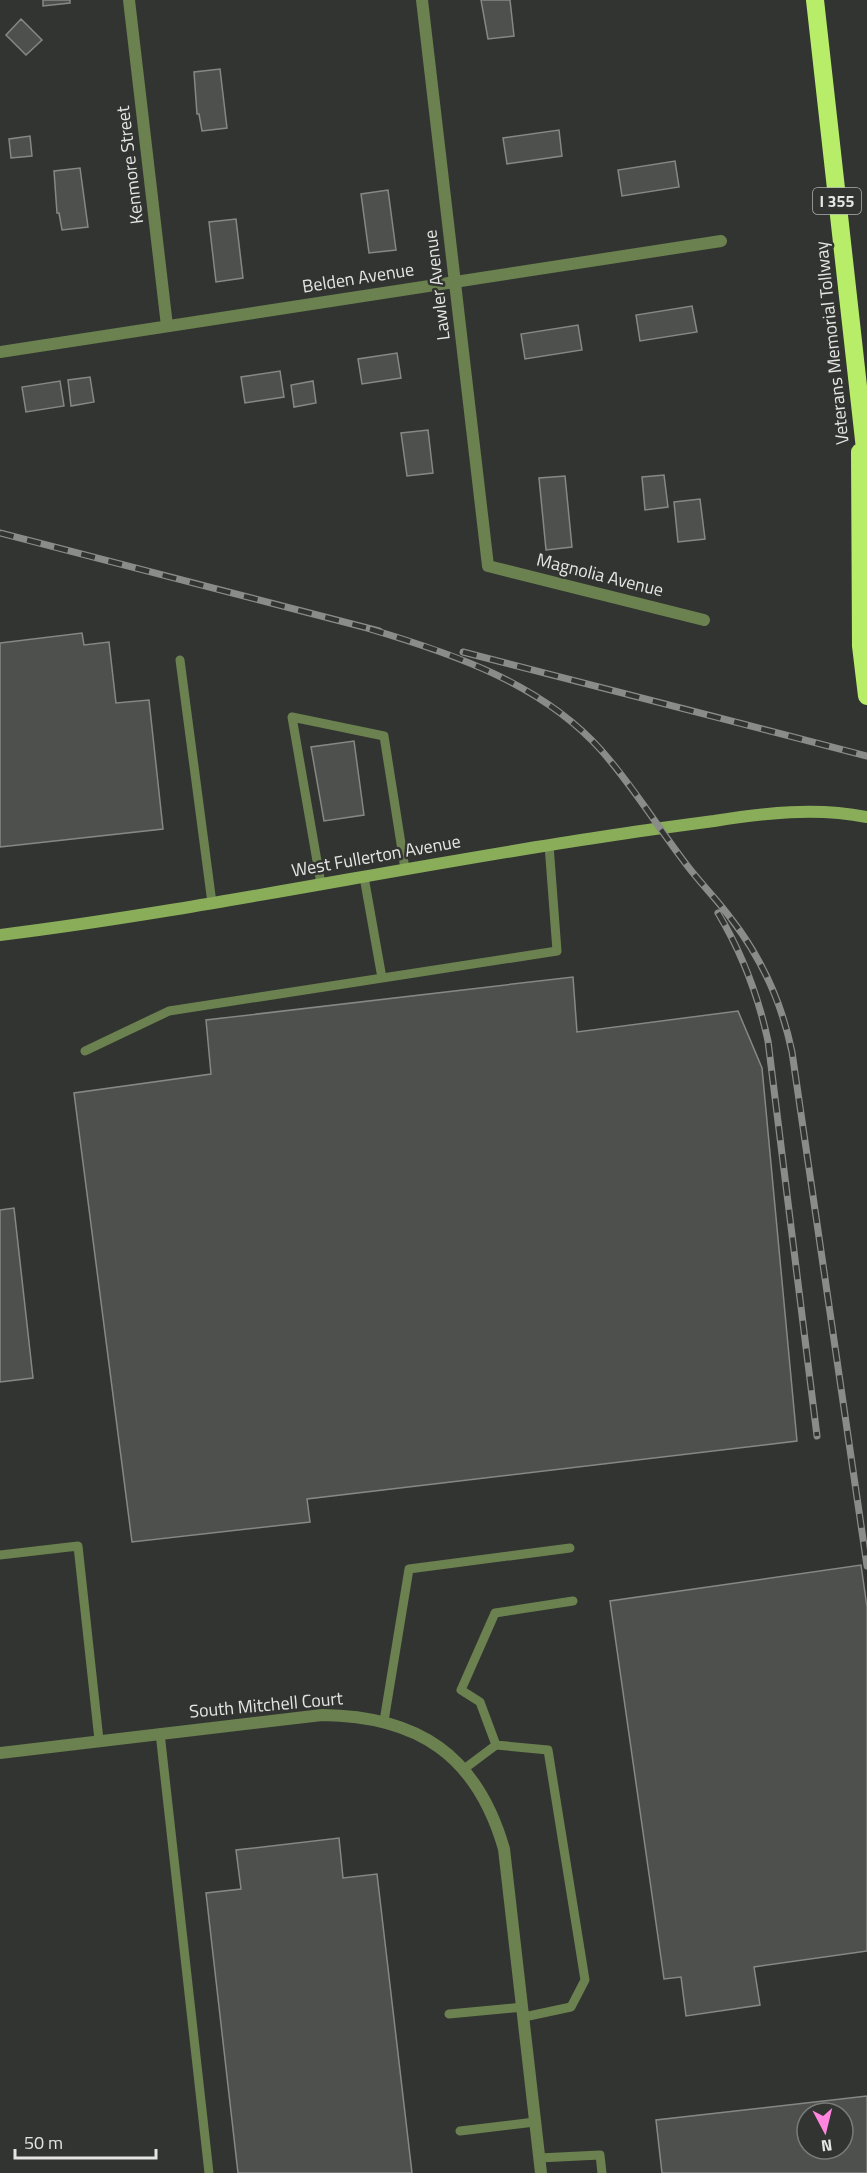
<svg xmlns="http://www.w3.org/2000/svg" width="867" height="2173" font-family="'Titillium Web',sans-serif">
  <rect width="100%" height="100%" fill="#323431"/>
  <!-- building -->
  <path fill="#4e504d" stroke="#868884" stroke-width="1.5" fill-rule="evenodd" d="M 43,0 L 70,0 L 70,3 L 43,6 Z
    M 481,0 L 510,0 L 514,36 L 488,39 Z
    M 21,19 L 42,40 L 26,55 L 6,35 Z
    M 220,69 L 227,128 L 202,131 L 199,114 L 197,114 L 194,72 Z
    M 559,130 L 562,156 L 507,164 L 503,138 Z
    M 30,136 L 32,156 L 11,158 L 9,139 Z
    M 675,161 L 679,187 L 622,196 L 618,170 Z
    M 80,168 L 88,227 L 62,230 L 59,213 L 57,213 L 54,171 Z
    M 388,190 L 396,250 L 369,253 L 361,194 Z
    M 236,219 L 243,278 L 216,282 L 209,222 Z
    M 692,306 L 697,332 L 640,341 L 636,315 Z
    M 578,325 L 582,350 L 525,359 L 521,334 Z
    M 397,353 L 401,378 L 362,384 L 358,359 Z
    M 280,371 L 284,397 L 245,403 L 241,377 Z
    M 90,377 L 94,402 L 71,406 L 68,380 Z
    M 60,381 L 64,406 L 26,412 L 22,387 Z
    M 313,381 L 316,403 L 294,407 L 291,385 Z
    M 428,430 L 433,473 L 407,476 L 401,433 Z
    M 664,475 L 668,507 L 645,510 L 642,477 Z
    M 565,476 L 572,547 L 546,550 L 539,478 Z
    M 700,499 L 705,539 L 678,542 L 674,502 Z
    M 82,633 L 84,645 L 109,642 L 116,703 L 149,700 L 163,829 L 0,847 L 0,643 Z
    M 354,741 L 364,815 L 324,821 L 311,747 Z
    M 573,977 L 577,1032 L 738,1011 L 762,1068 L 797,1441 L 307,1499 L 310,1522 L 132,1542 L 74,1093 L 211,1074 L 206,1020 Z
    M 14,1208 L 33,1378 L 0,1382 L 0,1210 Z
    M 861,1565 L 867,1607 L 867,1951 L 754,1967 L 760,2005 L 686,2016 L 681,1977 L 664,1979 L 610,1601 Z
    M 339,1838 L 343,1878 L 377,1874 L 412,2173 L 238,2173 L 206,1893 L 241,1889 L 236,1850 Z
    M 867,2096 L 867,2173 L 662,2173 L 656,2120 ZM 807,2113 L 843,2113 L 843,2149 L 807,2149 Z"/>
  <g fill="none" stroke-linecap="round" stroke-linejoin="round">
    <!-- lane -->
    <path stroke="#6b814f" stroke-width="9" d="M 180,660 L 212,903
      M 364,877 L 382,978
      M 321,884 L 292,717 L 384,736 L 405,869
      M 85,1051 L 169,1011 L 557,951 L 549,845
      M 0,1555 L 78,1546 L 99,1740
      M 384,1721 L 409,1569 L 570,1548
      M 160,1733 L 209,2173
      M 496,1745 L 548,1750 L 585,1980 L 571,2007 L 524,2017
      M 464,1769 L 496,1745 L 480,1702 L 461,1690 L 495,1613 L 573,1601
      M 449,2014 L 523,2007
      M 460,2131 L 535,2122
      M 539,2158 L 600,2155 L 602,2173"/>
    <!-- street -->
    <path stroke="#6b814f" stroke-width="12" d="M 129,0 L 167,326
      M 422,0 L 488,566 L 704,620
      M 0,352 L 721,241
      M 0,1753 L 322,1715 C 418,1716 477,1755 504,1849 L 541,2173"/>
    <!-- secondary -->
    <path stroke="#8aad5a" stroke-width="12" d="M 0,935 C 201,910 400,867 601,837 C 639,831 676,826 714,821 C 765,813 815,807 867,817"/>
    <!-- highway -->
    <path stroke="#b7ed68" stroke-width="18" d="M 815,0 L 867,467
      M 860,452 L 861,646 L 867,696"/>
    <!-- rail casing -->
    <g stroke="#8a8c89" stroke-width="7">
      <path id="rail" d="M 0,533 L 379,631
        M 370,629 C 454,654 542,684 601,750 C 632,785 655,823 683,860 C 698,881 717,899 732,920 C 762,959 782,1004 792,1052 L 867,1566
        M 463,652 L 867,756
        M 718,913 C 742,953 758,995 768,1041 L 817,1436"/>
    </g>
    <!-- rail -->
    <use href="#rail" stroke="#323431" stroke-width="4.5" stroke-dasharray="14" stroke-linecap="butt"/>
  </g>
  <g text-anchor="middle" stroke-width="5" stroke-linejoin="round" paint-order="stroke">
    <!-- shield labels -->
    <rect fill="#323431" stroke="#afb1ae" stroke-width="1.5" x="813" y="188" width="48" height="26" rx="4.5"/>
    <g font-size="16" font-weight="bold" fill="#e5e6e4">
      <text x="837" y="207">I 355</text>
    </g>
    <!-- street labels -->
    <g font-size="18" fill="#e5e6e4" stroke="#323431">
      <text transform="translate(130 165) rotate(-97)" y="6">Kenmore Street</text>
      <text transform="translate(358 278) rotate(-9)" y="6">Belden Avenue</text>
      <text transform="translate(437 285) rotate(-97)" y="6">Lawler Avenue</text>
      <text transform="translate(832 343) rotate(-96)" y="6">Veterans Memorial Tollway</text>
      <text transform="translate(600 575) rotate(14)" y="6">Magnolia Avenue</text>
      <text transform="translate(376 856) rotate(-10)" y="6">West Fullerton Avenue</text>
      <text transform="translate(266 1705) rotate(-5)" y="6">South Mitchell Court</text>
    </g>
  </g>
  <!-- north arrow -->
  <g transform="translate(825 2131) rotate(173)"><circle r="28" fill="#323431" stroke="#7a7b79" stroke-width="1.5"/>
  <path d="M0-4.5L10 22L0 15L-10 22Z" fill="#ff85df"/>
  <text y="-9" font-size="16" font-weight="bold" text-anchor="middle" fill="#e5e6e4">N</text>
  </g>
  <!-- scale -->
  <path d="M15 2149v9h141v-9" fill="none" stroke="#e5e6e4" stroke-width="3"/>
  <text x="24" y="2149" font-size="18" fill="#e5e6e4" stroke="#323431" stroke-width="4.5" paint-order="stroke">50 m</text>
</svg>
